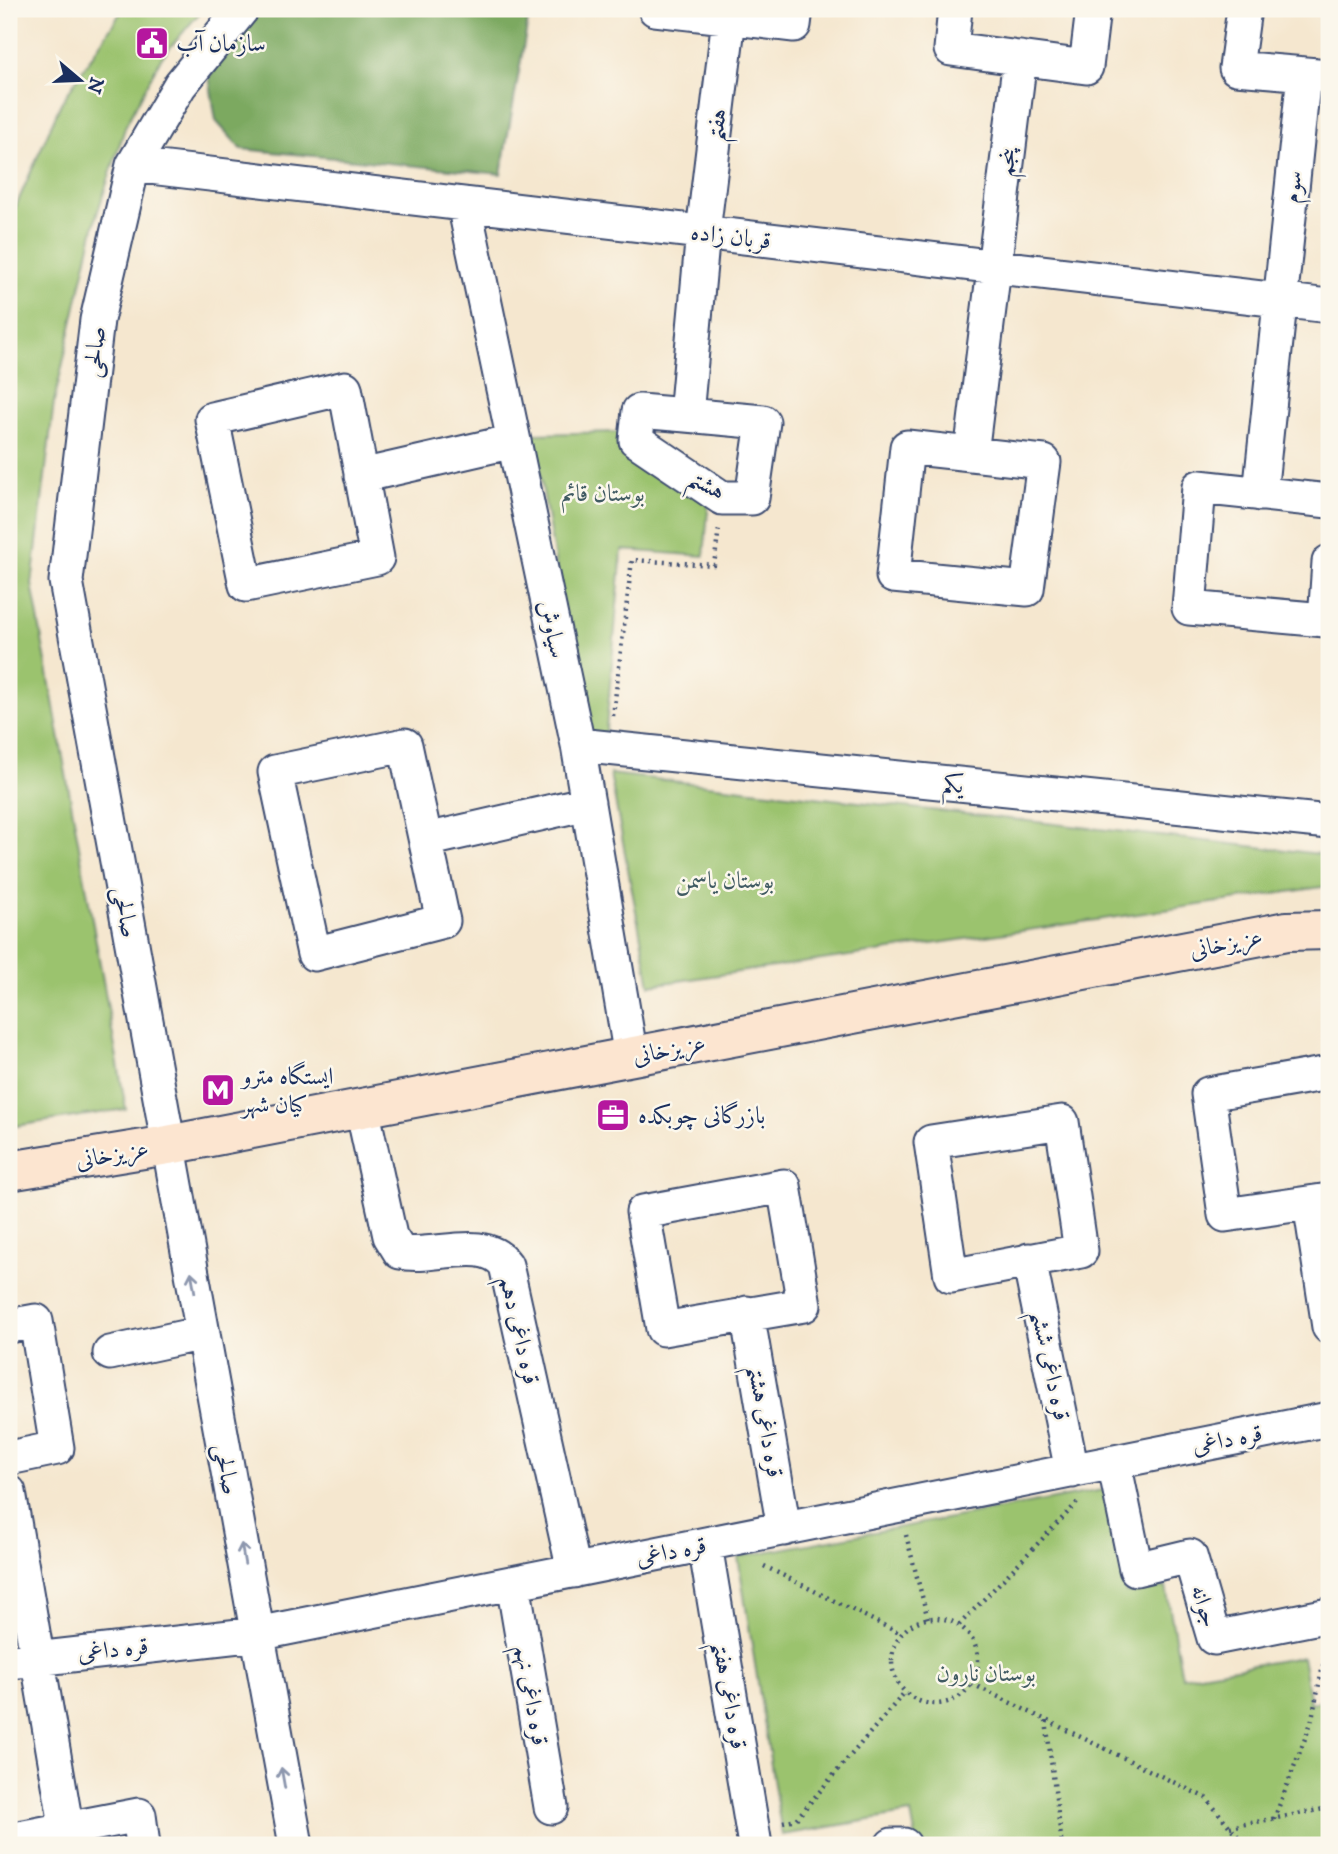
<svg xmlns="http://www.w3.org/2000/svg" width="1338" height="1854" font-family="'IM FELL DW Pica',Amiri,serif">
  <rect width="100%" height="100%" fill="#fbf7ec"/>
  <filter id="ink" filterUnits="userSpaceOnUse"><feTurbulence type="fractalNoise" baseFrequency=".0143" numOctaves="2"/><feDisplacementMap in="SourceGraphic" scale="14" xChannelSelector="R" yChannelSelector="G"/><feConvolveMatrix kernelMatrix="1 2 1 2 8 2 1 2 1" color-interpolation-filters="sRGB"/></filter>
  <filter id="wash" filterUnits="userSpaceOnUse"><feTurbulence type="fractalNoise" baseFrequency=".00686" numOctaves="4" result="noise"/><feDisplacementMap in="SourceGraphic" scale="28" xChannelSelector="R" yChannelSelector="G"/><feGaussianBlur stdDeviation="1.57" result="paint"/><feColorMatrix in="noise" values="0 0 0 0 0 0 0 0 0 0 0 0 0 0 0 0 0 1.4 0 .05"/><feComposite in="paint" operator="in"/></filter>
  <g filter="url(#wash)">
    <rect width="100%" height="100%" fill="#f5e7cf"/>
    <!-- green -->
    <path fill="#9bc36e" stroke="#5b7966" stroke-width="2" d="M 123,9 L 203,9 L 161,58 L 126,125 L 97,214 L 54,402 L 32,584 L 126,1109 L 9,1127 L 9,222 L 61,103 Z
      M 617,432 L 709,500 L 704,556 L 622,550 L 605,740 L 586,738 L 533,434 Z
      M 610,774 L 1329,855 L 1329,886 L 650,985 Z
      M 1108,1489 L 1126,1593 L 1166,1587 L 1182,1677 L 1302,1657 L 1310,1703 L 1329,1700 L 1329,1845 L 917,1845 L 911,1813 L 782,1835 L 738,1557 Z"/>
    <!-- forest -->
    <path fill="#7ca961" stroke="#4c6c60" stroke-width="2" d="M 261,9 L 530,9 L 501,174 L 241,149 L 216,121 L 209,77 Z"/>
  </g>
  <g filter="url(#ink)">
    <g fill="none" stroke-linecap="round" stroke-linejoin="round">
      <!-- street casing -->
      <g stroke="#3c4b6f" stroke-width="37">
        <path id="street" d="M 242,9 L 180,85 L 133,165 L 97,320 L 66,581 L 296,1845
          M 655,9 L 794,25 L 796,9
          M 955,9 L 951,49 L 1086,67 L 1093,9
          M 1244,9 L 1236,68 L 1329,76
          M 133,165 L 1329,306
          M 464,204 L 578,745 L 631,1057
          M 345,388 L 377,558 L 246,585 L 212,419 Z
          M 686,415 L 639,411 L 636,440 L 722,498 L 752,498 L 763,422 L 686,415 L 703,232 L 729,18
          M 907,447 L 1044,462 L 1027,589 L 893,576 Z
          M 971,454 L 1020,58
          M 361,476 L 514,441
          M 1260,494 L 1304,74
          M 1329,501 L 1199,487 L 1189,608 L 1325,620 L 1329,562
          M 405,745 L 443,921 L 314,954 L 275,772 Z
          M 578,745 L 1329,822
          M 426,840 L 588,803
          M 1329,1073 L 1208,1094 L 1225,1215 L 1329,1200
          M 362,1108 L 390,1236 L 400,1252 C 433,1260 484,1234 506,1265 L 574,1571
          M 1062,1122 L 1081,1251 L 951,1276 L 931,1142 Z
          M 784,1186 L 804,1305 L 663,1329 L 643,1212 Z
          M 1310,1203 L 1329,1327
          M 1029,1260 L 1072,1471
          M 747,1313 L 784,1529
          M 9,1326 L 36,1321 L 57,1448 L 9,1458
          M 110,1353 L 203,1333
          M 1114,1462 L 1136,1569 L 1190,1556 L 1214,1638 L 1329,1615
          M 9,1492 L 67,1831
          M 705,1545 L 755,1845
          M 513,1583 L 551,1807
          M 9,1662 L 257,1634 L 1329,1419
          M 9,1840 L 139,1815 L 143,1845
          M 892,1845 L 904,1845"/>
      </g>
      <!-- secondary casing -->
      <g stroke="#3c4b6f" stroke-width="42">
        <path id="secondary" d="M 9,1171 L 168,1145 L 1287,931 L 1329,930"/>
      </g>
      <!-- path -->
      <path stroke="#3c4b6f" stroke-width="4.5" stroke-dasharray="2 5" stroke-linecap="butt" d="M 613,716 L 632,560 L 714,565 L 719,528
        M 906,1535 L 928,1619
        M 764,1566 L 901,1634
        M892 1661a43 43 0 1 1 86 0a43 43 0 1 1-86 0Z
        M 959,1625 L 1077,1503
        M 972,1684 L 1206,1798 L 1245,1845
        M 1046,1721 L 1062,1845
        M 1274,1819 L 1311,1723 L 1327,1646
        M 783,1822 L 796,1819 L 905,1692
        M 1230,1827 L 1329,1808"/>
      <!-- street -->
      <use href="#street" stroke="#fff" stroke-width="33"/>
      <!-- secondary -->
      <use href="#secondary" stroke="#fce5d0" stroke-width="38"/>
    </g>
    <!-- one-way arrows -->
    <defs><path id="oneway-shaft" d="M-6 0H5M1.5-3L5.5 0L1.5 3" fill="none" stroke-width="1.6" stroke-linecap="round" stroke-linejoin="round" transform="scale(1.75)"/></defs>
    <g stroke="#8d97ae">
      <use href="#oneway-shaft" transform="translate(193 1282) rotate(-100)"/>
      <use href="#oneway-shaft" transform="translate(243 1554) rotate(-100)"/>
      <use href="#oneway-shaft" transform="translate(283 1778) rotate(-100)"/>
    </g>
  </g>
  <!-- icons -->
  <defs>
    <g id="civic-square" transform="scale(1.75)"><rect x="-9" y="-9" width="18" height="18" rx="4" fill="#b5179e" stroke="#fbf7ec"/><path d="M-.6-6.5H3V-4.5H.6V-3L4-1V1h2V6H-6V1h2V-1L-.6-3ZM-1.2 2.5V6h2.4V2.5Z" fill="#fff"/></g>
    <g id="metro-square" transform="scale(1.75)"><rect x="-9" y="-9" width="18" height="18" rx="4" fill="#b5179e" stroke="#fbf7ec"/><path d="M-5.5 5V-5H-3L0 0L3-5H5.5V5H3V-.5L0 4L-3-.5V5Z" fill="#fff"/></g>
    <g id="office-square" transform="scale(1.75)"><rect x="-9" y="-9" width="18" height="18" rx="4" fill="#b5179e" stroke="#fbf7ec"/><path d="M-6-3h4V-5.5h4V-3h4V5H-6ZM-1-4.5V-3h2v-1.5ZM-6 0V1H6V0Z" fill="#fff"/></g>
  </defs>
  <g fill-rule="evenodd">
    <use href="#civic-square" x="152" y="43"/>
    <use href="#metro-square" x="218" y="1090"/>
    <use href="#office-square" x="613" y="1115"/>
  </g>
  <g text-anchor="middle" stroke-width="5" stroke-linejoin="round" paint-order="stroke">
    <!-- poi labels -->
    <g font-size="24" fill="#1b2f5e" stroke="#fbf7ec" text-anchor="start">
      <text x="176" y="51">سازمان آب</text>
      <text x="242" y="1084">ایستگاه مترو<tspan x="242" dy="28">کیان شهر</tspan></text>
      <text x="638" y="1123">بازرگانی چوبکده</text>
    </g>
    <!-- street labels -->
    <g font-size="24" fill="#1b2f5e" stroke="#fbf7ec">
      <text transform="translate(716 125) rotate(-83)" y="8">هفتم</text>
      <text transform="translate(1006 162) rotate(-82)" y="8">پنجم</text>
      <text transform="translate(1292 187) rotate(-84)" y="8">سوم</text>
      <text transform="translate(731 236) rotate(7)" y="8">قربان زاده</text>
      <text transform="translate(94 352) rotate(-83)" y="8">صالحی</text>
      <text transform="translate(707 484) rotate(28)" y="8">هشتم</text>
      <text transform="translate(553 629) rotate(78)" y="8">سیاوش</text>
      <text transform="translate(953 784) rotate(6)" y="8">یکم</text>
      <text transform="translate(126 912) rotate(80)" y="8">صالحی</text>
      <text transform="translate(1226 943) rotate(-11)" y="8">عزیزخانی</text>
      <text transform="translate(669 1049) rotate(-11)" y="8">عزیزخانی</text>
      <text transform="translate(112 1154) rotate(-10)" y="8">عزیزخانی</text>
      <text transform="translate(520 1330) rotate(77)" y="8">قره داغی دهم</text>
      <text transform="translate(1051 1365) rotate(78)" y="8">قره داغی ششم</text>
      <text transform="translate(766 1421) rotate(80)" y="8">قره داغی هشتم</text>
      <text transform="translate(1227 1439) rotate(-11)" y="8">قره داغی</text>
      <text transform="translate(227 1469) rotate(80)" y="8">صالحی</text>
      <text transform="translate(671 1551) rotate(-11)" y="8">قره داغی</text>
      <text transform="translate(1205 1606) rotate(73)" y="8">جوانه</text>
      <text transform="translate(113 1649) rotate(-6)" y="8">قره داغی</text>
      <text transform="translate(532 1695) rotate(80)" y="8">قره داغی نهم</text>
      <text transform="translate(730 1695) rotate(80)" y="8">قره داغی هفتم</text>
    </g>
    <!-- park labels -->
    <g font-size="24" fill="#415b63" stroke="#fbf7ec">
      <text x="603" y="501">بوستان قائم</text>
      <text x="725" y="888">بوستان یاسمن</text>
      <text x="986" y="1681">بوستان نارون</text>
    </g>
  </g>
  <!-- margin -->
  <rect width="1338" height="1854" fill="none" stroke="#fbf7ec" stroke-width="35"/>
  <!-- north arrow -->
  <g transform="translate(80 80) rotate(109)" stroke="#fbf7ec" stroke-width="5" paint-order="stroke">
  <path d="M0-5L12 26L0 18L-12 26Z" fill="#1b2f5e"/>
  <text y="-10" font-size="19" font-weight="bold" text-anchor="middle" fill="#1b2f5e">N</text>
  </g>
</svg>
